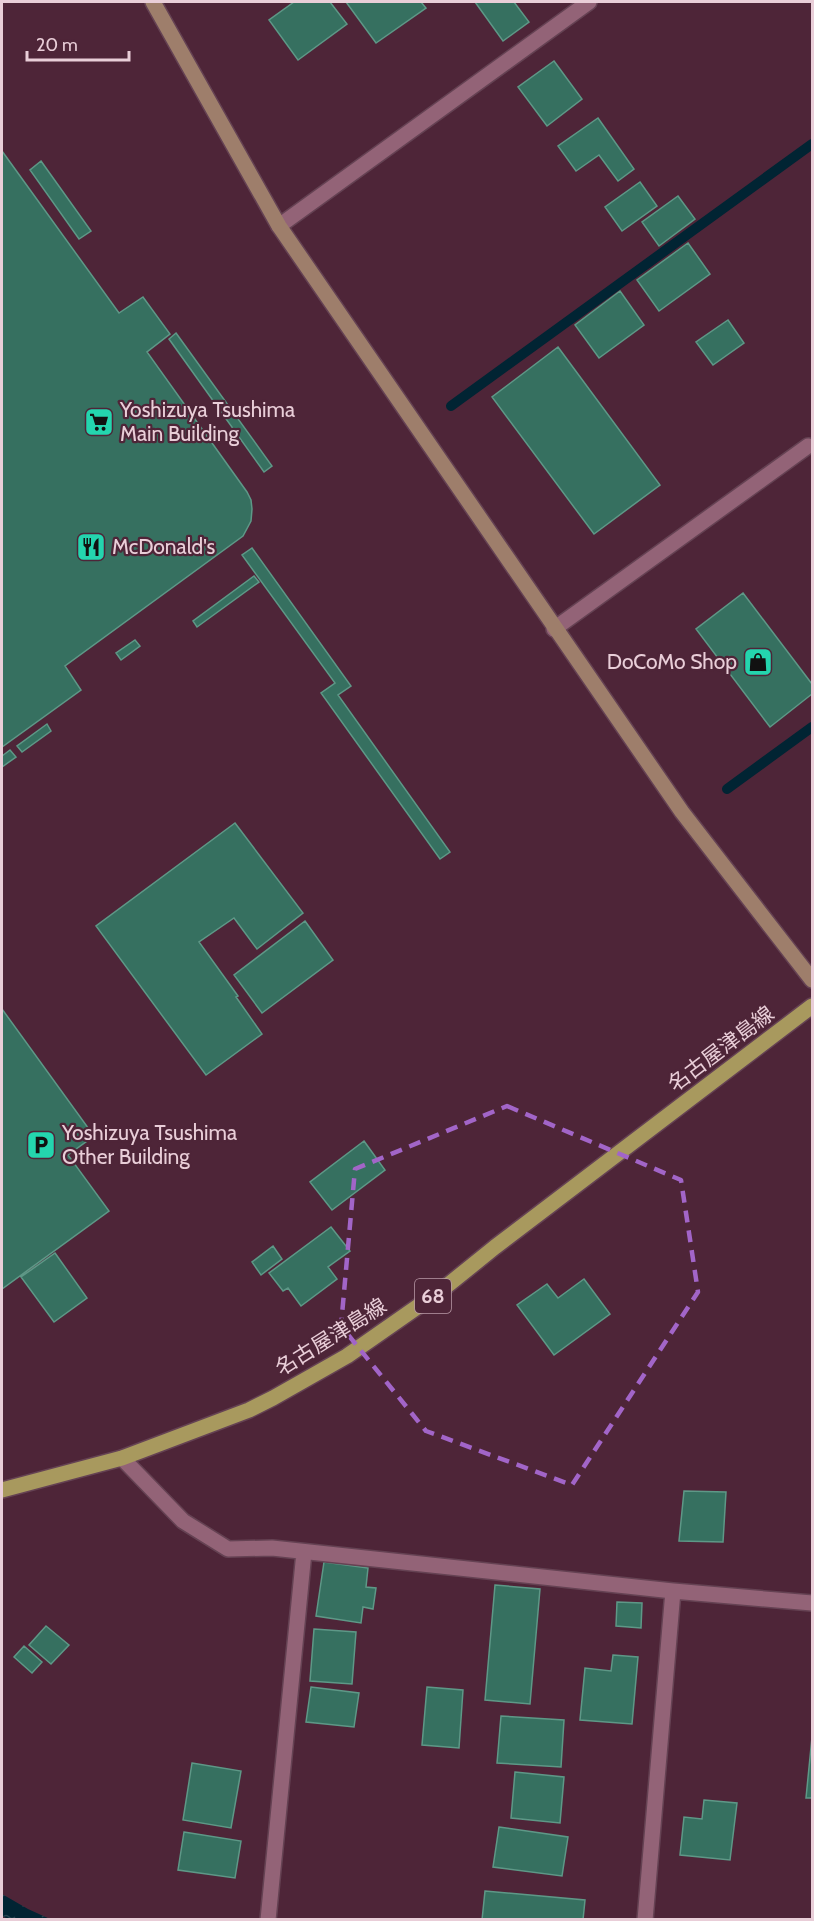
<svg xmlns="http://www.w3.org/2000/svg" width="814" height="1921" font-family="Cabin,'Noto Sans JP',sans-serif">
  <defs>
    <pattern id="water-ripples" width="26" height="14" patternUnits="userSpaceOnUse" patternTransform="scale(1.5)"><rect width="26" height="14" fill="#012433"/><path d="M2 4q2-2 4 0t4 0M15 11q2-2 4 0t4 0" fill="none" stroke="#264350"/></pattern>
  </defs>
  <rect width="100%" height="100%" fill="#4e2538"/>
  <!-- water -->
  <path fill="url(#water-ripples)" d="M 2,1894 L 28,1909 L 50,1919 L 8,1919 L 2,1916 Z"/>
  <g fill="none" stroke-linecap="round" stroke-linejoin="round">
    <!-- stream -->
    <path stroke="#012433" stroke-width="10" d="M 451,406 L 812,144
      M 727,789 L 812,727"/>
  </g>
  <!-- building -->
  <path fill="#367060" stroke="#5e9887" stroke-width="1.5" d="M 294,2 L 330,2 L 347,24 L 298,60 L 269,20 Z
    M 346,2 L 421,2 L 426,8 L 376,43 Z
    M 475,2 L 514,2 L 529,22 L 503,41 Z
    M 554,61 L 582,99 L 547,126 L 518,87 Z
    M 598,118 L 634,169 L 618,181 L 599,155 L 576,171 L 558,146 Z
    M 2,151 L 119,313 L 143,297 L 170,334 L 147,352 L 247,492 L 251,500 L 252,509 L 251,521 L 243,536 L 65,666 L 81,690 L 2,747 Z
    M 41,161 L 91,231 L 79,239 L 30,170 Z
    M 640,182 L 657,206 L 622,231 L 605,207 Z
    M 678,196 L 695,219 L 659,246 L 642,222 Z
    M 688,243 L 710,274 L 659,311 L 637,280 Z
    M 620,291 L 644,325 L 599,358 L 575,325 Z
    M 728,320 L 744,343 L 713,365 L 696,342 Z
    M 176,333 L 272,466 L 264,472 L 169,339 Z
    M 558,347 L 660,485 L 594,534 L 492,397 Z
    M 252,548 L 351,686 L 338,695 L 450,852 L 440,859 L 321,693 L 335,683 L 242,555 Z
    M 254,576 L 259,582 L 197,627 L 193,621 Z
    M 743,593 L 812,684 L 812,694 L 770,727 L 696,629 Z
    M 135,640 L 140,646 L 121,660 L 116,653 Z
    M 47,724 L 51,731 L 22,752 L 17,746 Z
    M 10,750 L 16,757 L 2,767 L 2,756 Z
    M 235,823 L 303,913 L 257,949 L 234,918 L 199,942 L 238,996 L 236,997 L 262,1034 L 206,1075 L 96,926 Z
    M 305,921 L 333,960 L 262,1013 L 234,975 Z
    M 2,1009 L 94,1136 L 68,1155 L 109,1211 L 2,1289 Z
    M 364,1141 L 385,1170 L 332,1210 L 310,1182 Z
    M 331,1227 L 350,1251 L 328,1267 L 337,1279 L 301,1306 L 288,1288 L 283,1291 L 269,1273 Z
    M 273,1246 L 282,1259 L 261,1275 L 252,1262 Z
    M 55,1253 L 87,1298 L 54,1322 L 21,1277 Z
    M 584,1279 L 610,1314 L 554,1355 L 517,1305 L 547,1284 L 558,1298 Z
    M 684,1491 L 726,1492 L 723,1542 L 679,1541 Z
    M 324,1562 L 368,1568 L 366,1587 L 376,1588 L 373,1609 L 363,1607 L 361,1623 L 316,1616 Z
    M 495,1585 L 540,1589 L 530,1704 L 485,1700 Z
    M 617,1602 L 642,1603 L 641,1628 L 616,1626 Z
    M 46,1626 L 69,1645 L 51,1664 L 29,1645 Z
    M 314,1629 L 356,1632 L 352,1684 L 310,1681 Z
    M 24,1646 L 42,1662 L 32,1673 L 14,1657 Z
    M 613,1655 L 638,1657 L 632,1724 L 580,1720 L 585,1668 L 611,1671 Z
    M 311,1687 L 359,1693 L 354,1727 L 306,1722 Z
    M 427,1687 L 463,1690 L 459,1748 L 422,1745 Z
    M 501,1716 L 564,1720 L 561,1767 L 497,1763 Z
    M 812,1737 L 812,1798 L 806,1798 Z
    M 192,1763 L 241,1771 L 231,1828 L 183,1820 Z
    M 515,1772 L 564,1777 L 560,1823 L 511,1818 Z
    M 704,1800 L 737,1803 L 730,1860 L 680,1855 L 684,1817 L 702,1819 Z
    M 499,1827 L 568,1837 L 562,1876 L 493,1867 Z
    M 184,1832 L 241,1841 L 235,1878 L 178,1870 Z
    M 485,1891 L 585,1900 L 583,1920 L 482,1920 Z"/>
  <g fill="none" stroke-linecap="round" stroke-linejoin="round">
    <!-- street casing -->
    <g stroke="#654253" stroke-width="18">
      <path id="street" d="M 279,226 L 589,2
        M 554,629 L 808,446
        M 122,1458 L 183,1521 L 228,1549 L 272,1548 L 673,1591 L 812,1603
        M 268,1920 L 304,1552
        M 645,1920 L 673,1591"/>
    </g>
    <!-- secondary casing -->
    <g stroke="#654253" stroke-width="18">
      <path id="secondary" d="M 153,2 L 279,226 L 682,812 L 812,980"/>
    </g>
    <!-- primary casing -->
    <g stroke="#654253" stroke-width="18">
      <path id="primary" d="M 2,1490 L 122,1458 L 249,1410 L 273,1398 L 347,1356 L 443,1289 L 495,1247 L 812,1006"/>
    </g>
    <!-- street -->
    <use href="#street" stroke="#936377" stroke-width="15"/>
    <!-- secondary -->
    <use href="#secondary" stroke="#9e7e6b" stroke-width="15"/>
    <!-- primary -->
    <use href="#primary" stroke="#a8995e" stroke-width="15"/>
  </g>
  <!-- marked area -->
  <path fill="none" stroke="#a265c8" stroke-width="4.5" stroke-dasharray="12 8" stroke-linejoin="round" d="M 507,1106 L 681,1180 L 698,1292 L 572,1485 L 426,1431 L 341,1326 L 355,1169 Z"/>
  <!-- icons -->
  <defs>
    <g id="supermarket-square" transform="scale(1.5)"><rect x="-9" y="-9" width="18" height="18" rx="4" fill="#24d5ae" stroke="#4e2538"/><path d="M-6-5.5h2.5l.6 2H6L4.5 2H-2.5L-4.4-4H-6ZM-1.5 3.2a1.3 1.3 0 1 0 .1 0ZM3 3.2a1.3 1.3 0 1 0 .1 0Z" fill="#111"/></g>
    <g id="restaurant-square" transform="scale(1.5)"><rect x="-9" y="-9" width="18" height="18" rx="4" fill="#24d5ae" stroke="#4e2538"/><path d="M-5-6h1v4h1v-4h1v4h1v-4h1v5L-1.5 .5V6h-2V.5L-5-1ZM5-6V6H3V1.5H1.5Q1.5-4 5-6Z" fill="#111"/></g>
    <g id="shop-square" transform="scale(1.5)"><rect x="-9" y="-9" width="18" height="18" rx="4" fill="#24d5ae" stroke="#4e2538"/><path d="M-5-2.5h2.3a2.7 3.5 0 0 1 5.4 0H5L5.5 6h-11ZM-1.5-2.5h3a1.5 2.3 0 0 0-3 0Z" fill="#111"/></g>
    <g id="parking-square" transform="scale(1.5)"><rect x="-9" y="-9" width="18" height="18" rx="4" fill="#24d5ae" stroke="#4e2538"/><path d="M-3.5-5.5H1a3.5 3.5 0 0 1 0 7H-1V5.5H-3.5ZM-1-3.4V-.6H.8a1.4 1.4 0 0 0 0-2.8Z" fill="#111"/></g>
  </defs>
  <g fill-rule="evenodd">
    <use href="#supermarket-square" x="99" y="422"/>
    <use href="#restaurant-square" x="91" y="547"/>
    <use href="#shop-square" x="758" y="662"/>
    <use href="#parking-square" x="41" y="1145"/>
  </g>
  <g text-anchor="middle" stroke-width="4.5" stroke-linejoin="round" paint-order="stroke">
    <!-- shield labels -->
    <rect fill="#4e2538" stroke="#ba9ba8" stroke-width="1.5" x="415" y="1279" width="36" height="34" rx="4.5"/>
    <g font-size="20" font-weight="bold" fill="#e9ced8">
      <text x="433" y="1303">68</text>
    </g>
    <!-- poi labels -->
    <g font-size="21" fill="#e9ced8" stroke="#4e2538" text-anchor="start">
      <text x="120" y="417">Yoshizuya Tsushima<tspan x="120" dy="24">Main Building</tspan></text>
      <text x="112" y="554">McDonald's</text>
      <text x="737" y="669" text-anchor="end">DoCoMo Shop</text>
      <text x="62" y="1140">Yoshizuya Tsushima<tspan x="62" dy="24">Other Building</tspan></text>
    </g>
    <!-- street labels -->
    <g font-size="21" fill="#e9ced8" stroke="#4e2538">
      <text transform="translate(721 1049) rotate(-37)" y="7">名古屋津島線</text>
      <text transform="translate(331 1337) rotate(-32)" y="7">名古屋津島線</text>
    </g>
  </g>
  <!-- border -->
  <rect width="814" height="1921" fill="none" stroke="#e9ced8" stroke-width="6"/>
  <!-- scale -->
  <path d="M27 51v9h102v-9" fill="none" stroke="#e9ced8" stroke-width="3"/>
  <text x="36" y="51" font-size="18" fill="#e9ced8" stroke="#4e2538" stroke-width="4.5" paint-order="stroke">20 m</text>
</svg>
